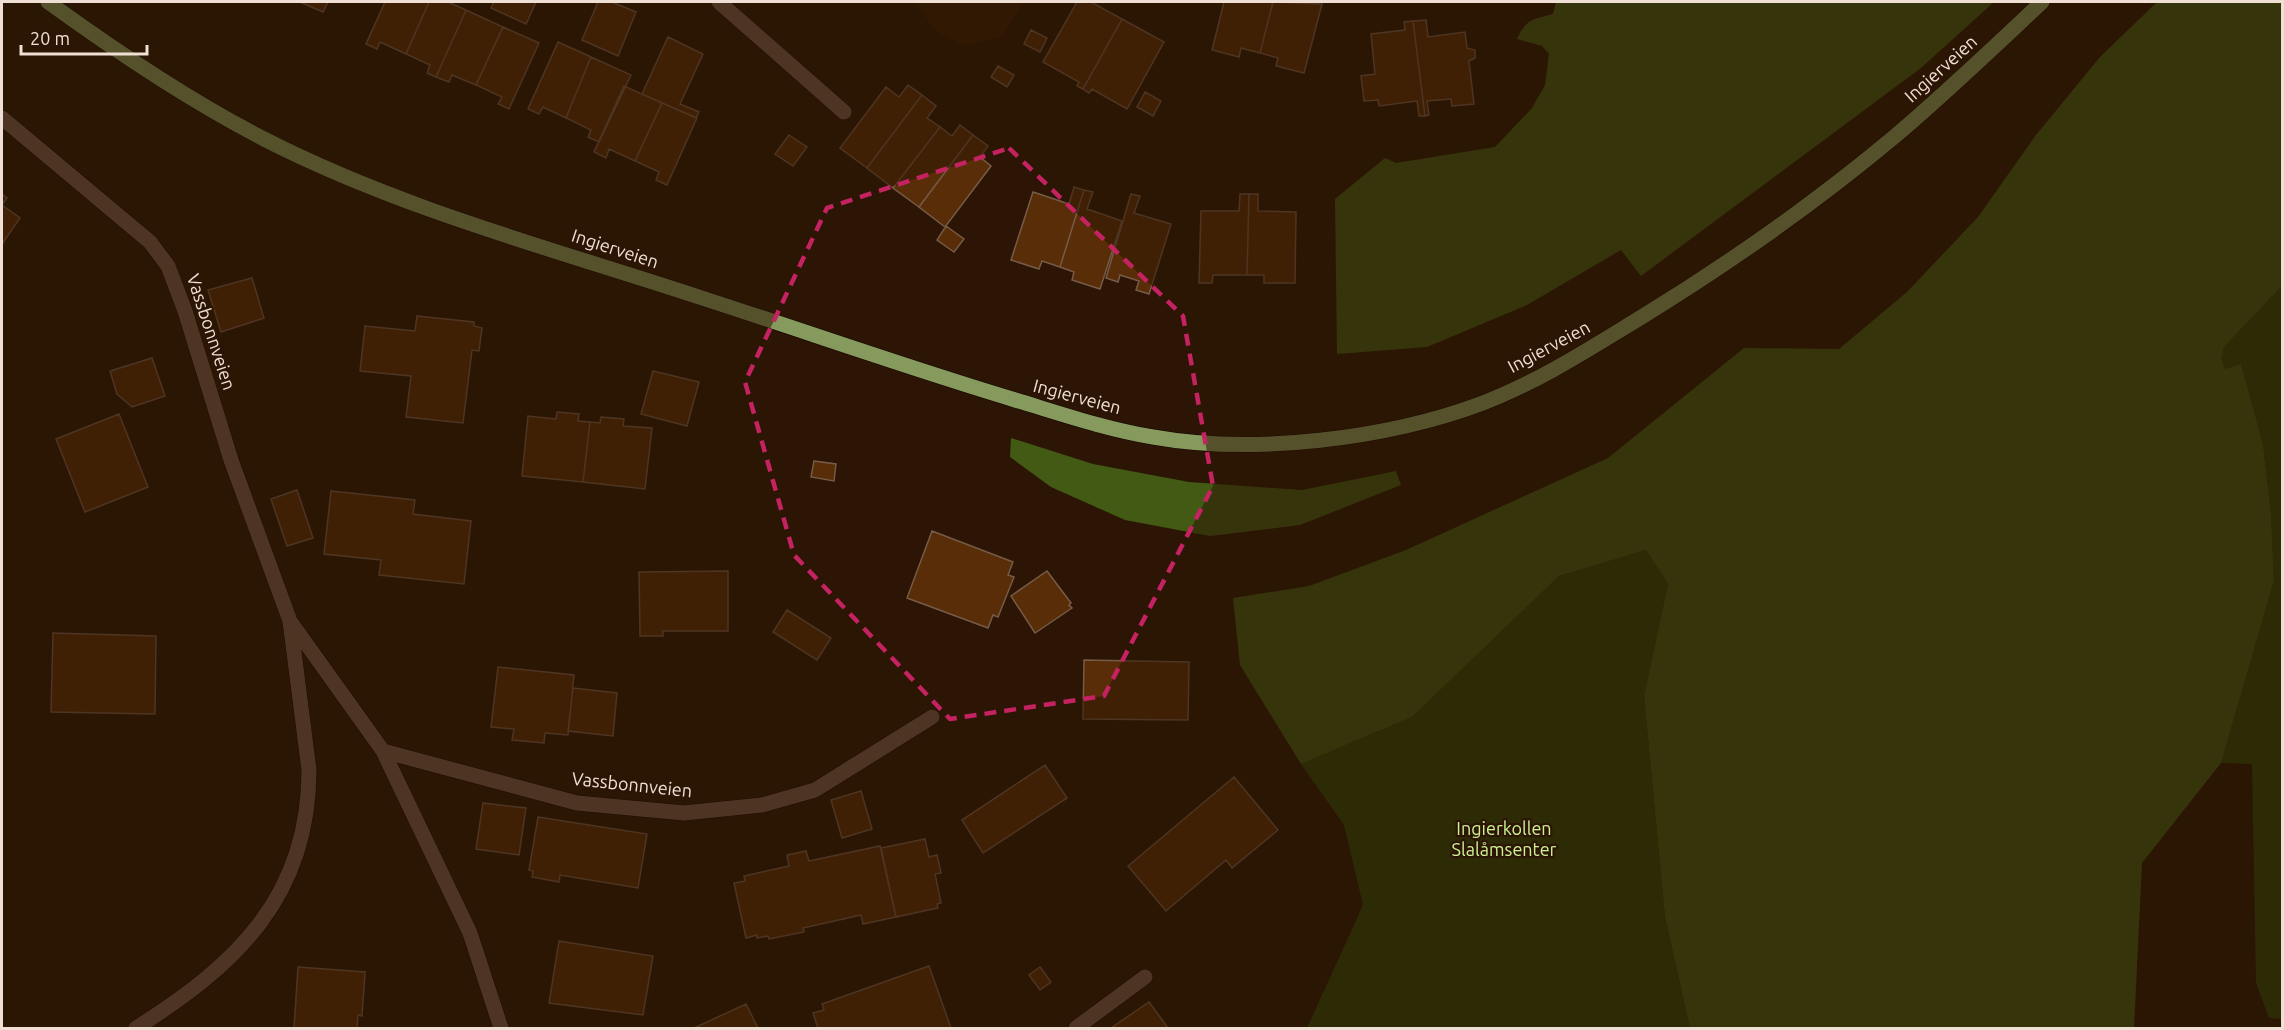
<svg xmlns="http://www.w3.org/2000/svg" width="2284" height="1030" font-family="Ubuntu,sans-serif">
  <rect width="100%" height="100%" fill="#2c1504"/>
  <!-- built -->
  <path fill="#371b04" d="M 916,2 L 1023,2 L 1002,37 L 964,46 L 934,30 Z"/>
  <!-- green -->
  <path fill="#30430b" d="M 2282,286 L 2282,1019 L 2269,1018 L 2256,983 L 2252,764 L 2221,763 L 2274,581 L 2271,513 L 2263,444 L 2241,365 L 2225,369 L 2220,358 L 2224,347 Z
    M 1646,550 L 1668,584 L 1644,696 L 1665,917 L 1690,1028 L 1307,1028 L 1363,905 L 1344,825 L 1301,764 L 1412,717 L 1559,576 Z"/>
  <!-- forest -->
  <path fill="#425a14" d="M 1556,2 L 1994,2 L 1921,68 L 1641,276 L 1621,250 L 1527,305 L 1427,347 L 1337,354 L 1335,199 L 1385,158 L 1396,163 L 1495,147 L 1532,108 L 1545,85 L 1549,54 L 1542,46 L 1517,39 C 1525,20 1533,19 1553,14 Z
    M 2157,2 L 2282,2 L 2282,286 L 2224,347 L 2221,358 L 2225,369 L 2241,364 L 2263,444 L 2271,513 L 2274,581 L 2221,763 L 2142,863 L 2134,1028 L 1690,1028 L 1665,917 L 1644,696 L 1668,584 L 1646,550 L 1559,576 L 1412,717 L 1301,764 L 1240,665 L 1233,598 L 1309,586 L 1406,550 L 1608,458 L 1744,348 L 1839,349 L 1907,292 L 1978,217 L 2036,135 L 2100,57 Z
    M 1011,438 L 1093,464 L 1189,482 L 1302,490 L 1396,471 L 1401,485 L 1300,525 L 1210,536 L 1125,520 L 1051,487 L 1010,457 Z"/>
  <!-- building -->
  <path fill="#582d07" stroke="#765b48" stroke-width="1.5" d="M 300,2 L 328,2 L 323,12 Z
    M 385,2 L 429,2 L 406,54 L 380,42 L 377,49 L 366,44 Z
    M 429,2 L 448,2 L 466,10 L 436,77 L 427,73 L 430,65 L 406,54 Z
    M 494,2 L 536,2 L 526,24 L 491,8 Z
    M 598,2 L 612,2 L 636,12 L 618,56 L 582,40 Z
    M 1077,2 L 1091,2 L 1122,19 L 1083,89 L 1077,86 L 1079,82 L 1043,62 Z
    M 1224,2 L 1273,2 L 1260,53 L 1241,48 L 1239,57 L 1212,50 Z
    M 1273,2 L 1322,4 L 1304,73 L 1276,66 L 1278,58 L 1260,53 Z
    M 466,10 L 503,27 L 476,85 L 452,75 L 449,82 L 436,77 Z
    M 1122,19 L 1164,42 L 1127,109 L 1092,89 L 1089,93 L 1083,89 Z
    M 1426,20 L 1428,37 L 1465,32 L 1467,48 L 1475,50 L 1475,58 L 1469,61 L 1474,104 L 1452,106 L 1451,99 L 1427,101 L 1429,115 L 1425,116 L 1413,21 Z
    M 1413,21 L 1425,116 L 1419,116 L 1417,101 L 1379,106 L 1378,100 L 1364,101 L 1361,76 L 1375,74 L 1371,34 L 1405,30 L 1404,22 Z
    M 503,27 L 539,43 L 509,109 L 498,104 L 502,97 L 476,85 Z
    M 1031,30 L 1047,38 L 1040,52 L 1024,44 Z
    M 668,37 L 703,54 L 680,104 L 699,112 L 696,118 L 642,94 Z
    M 558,42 L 591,57 L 566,118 L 543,107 L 539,114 L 528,109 Z
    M 591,57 L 631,75 L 599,142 L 588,137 L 591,130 L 566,118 Z
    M 998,66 L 1014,75 L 1007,87 L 991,77 Z
    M 908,85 L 922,95 L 867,168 L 840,148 L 886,87 L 899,97 Z
    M 624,86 L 662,103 L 635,161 L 609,149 L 606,158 L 594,152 Z
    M 1145,92 L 1161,101 L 1153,116 L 1137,107 Z
    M 922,95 L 936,106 L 927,118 L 940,127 L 893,188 L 867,168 Z
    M 662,103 L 697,118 L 667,185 L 656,180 L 659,172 L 635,161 Z
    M 960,125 L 973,135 L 919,207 L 893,188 L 940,127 L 952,136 Z
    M 789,135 L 807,147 L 793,166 L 775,154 Z
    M 973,135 L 988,146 L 980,157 L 991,166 L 945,227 L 919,207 Z
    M 1074,187 L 1084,190 L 1060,267 L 1042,261 L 1039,269 L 1011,260 L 1033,192 L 1069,204 Z
    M 1084,190 L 1093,192 L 1087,209 L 1122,221 L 1100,289 L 1072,280 L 1074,272 L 1060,267 Z
    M 2,194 L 7,198 L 2,205 L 20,218 L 2,244 Z
    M 1131,194 L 1140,196 L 1134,213 L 1171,224 L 1149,294 L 1136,290 L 1139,281 L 1120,275 L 1118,282 L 1106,278 Z
    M 1240,194 L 1249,194 L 1247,275 L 1213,275 L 1212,283 L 1199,283 L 1201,211 L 1239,211 Z
    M 1249,194 L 1258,194 L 1258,211 L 1296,212 L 1295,283 L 1264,283 L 1264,275 L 1247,275 Z
    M 946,226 L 964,239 L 954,252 L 937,240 Z
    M 252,278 L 264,318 L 221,332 L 208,290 Z
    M 417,316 L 474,322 L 474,326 L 482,328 L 479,351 L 472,350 L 463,423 L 406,417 L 411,376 L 360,371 L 365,326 L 415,331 Z
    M 152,358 L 165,396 L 132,407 L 117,394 L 110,371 Z
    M 653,371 L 699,382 L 687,426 L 641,414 Z
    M 557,412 L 579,414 L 578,421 L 590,422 L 583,482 L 522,476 L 528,416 L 556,419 Z
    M 119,414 L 148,487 L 85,512 L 56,439 Z
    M 601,417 L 624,419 L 623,426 L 652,428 L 645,489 L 583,482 L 590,422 L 600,423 Z
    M 814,461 L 836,464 L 834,481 L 811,477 Z
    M 297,490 L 313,538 L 287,546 L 271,499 Z
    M 331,491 L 415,500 L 413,514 L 471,521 L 464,584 L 379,575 L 381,560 L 324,554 Z
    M 932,531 L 1013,562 L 1008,575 L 1014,577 L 998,617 L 993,615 L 988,628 L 907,598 Z
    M 728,571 L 728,631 L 663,631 L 663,636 L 640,636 L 639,572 Z
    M 1047,571 L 1071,603 L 1069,605 L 1072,608 L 1035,633 L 1011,596 Z
    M 787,610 L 831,638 L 817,660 L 773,632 Z
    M 53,633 L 156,636 L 155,714 L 51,712 Z
    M 1084,660 L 1189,662 L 1188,720 L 1083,719 Z
    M 498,667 L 574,675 L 568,735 L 545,733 L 544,743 L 512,740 L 514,729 L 491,727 Z
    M 573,688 L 617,693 L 613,736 L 568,731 Z
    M 1045,765 L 1067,798 L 983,853 L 962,820 Z
    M 1234,777 L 1278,830 L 1232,868 L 1226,860 L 1166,911 L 1128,866 Z
    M 861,791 L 872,829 L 842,838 L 831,800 Z
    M 483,803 L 526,808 L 519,855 L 476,849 Z
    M 538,817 L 647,834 L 638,888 L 560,875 L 559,882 L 532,877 L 533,871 L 529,870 Z
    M 925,839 L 929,857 L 937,855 L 941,873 L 935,874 L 941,903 L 937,904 L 938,908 L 896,917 L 881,848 Z
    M 880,846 L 896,917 L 863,924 L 861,915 L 803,928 L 804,932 L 769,939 L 768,936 L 757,938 L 757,935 L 746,938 L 734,883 L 745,881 L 744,876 L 789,866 L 787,855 L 806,851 L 809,861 Z
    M 559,941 L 653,956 L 643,1015 L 549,1003 Z
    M 929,966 L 951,1028 L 818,1028 L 813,1013 L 824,1010 L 822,1004 Z
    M 298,967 L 365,972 L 362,1016 L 358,1015 L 357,1028 L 294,1028 Z
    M 1040,967 L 1051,982 L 1040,990 L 1029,975 Z
    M 1149,1002 L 1168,1028 L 1111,1028 Z
    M 746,1004 L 758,1028 L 694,1028 Z"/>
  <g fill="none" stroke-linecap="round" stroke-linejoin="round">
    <!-- minor casing -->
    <g stroke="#130200" stroke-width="16">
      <path id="minor" d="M 719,2 L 844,112
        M 2,118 L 150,242 L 168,266 L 185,311 L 231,460 L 290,621 L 383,751 L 470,933 L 501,1028
        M 383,751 L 577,803 L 684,813 L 762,805 L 815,790 L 932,717
        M 136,1028 C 236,965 309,897 309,770 L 290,621
        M 1076,1028 L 1145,977"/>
    </g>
    <!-- major casing -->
    <g stroke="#130200" stroke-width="16">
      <path id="major" d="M 48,2 C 117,52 188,100 264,139 C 403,210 557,250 705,299 C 807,332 909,368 1012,399 C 1059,413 1105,429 1153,437 C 1254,455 1387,439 1483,403 C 1538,382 1589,349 1640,318 C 1728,264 1815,203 1894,137 C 1945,94 1994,47 2042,2"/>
    </g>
    <!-- minor -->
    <use href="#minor" stroke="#785c49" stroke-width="15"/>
    <!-- major -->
    <use href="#major" stroke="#859a5c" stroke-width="15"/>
  </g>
  <!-- marked area -->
  <path d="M0 0H2284V1030H0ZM 1009,148 L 1183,316 L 1213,486 L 1104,696 L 950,719 L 794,555 L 745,382 L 827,208 Z" fill="#2c1504" fill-opacity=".55" fill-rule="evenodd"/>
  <path fill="none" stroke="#c42261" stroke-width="4.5" stroke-dasharray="12 8" stroke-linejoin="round" d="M 1009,148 L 1183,316 L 1213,486 L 1104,696 L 950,719 L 794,555 L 745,382 L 827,208 Z"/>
  <g text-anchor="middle" stroke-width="4.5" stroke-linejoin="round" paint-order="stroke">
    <!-- street labels -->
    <g font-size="18" fill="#efdfd4" stroke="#2c1504">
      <text transform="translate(1941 69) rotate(-42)" y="6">Ingierveien</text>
      <text transform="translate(615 249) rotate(18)" y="6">Ingierveien</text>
      <text transform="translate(211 332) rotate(72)" y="6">Vassbonnveien</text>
      <text transform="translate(1549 347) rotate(-28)" y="6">Ingierveien</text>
      <text transform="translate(1077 397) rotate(15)" y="6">Ingierveien</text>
      <text transform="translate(632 785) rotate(6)" y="6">Vassbonnveien</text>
    </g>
    <!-- park labels -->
    <g font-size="18" fill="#ccf292" stroke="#2c1504">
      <text x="1504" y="835">Ingierkollen<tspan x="1504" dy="21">Slalåmsenter</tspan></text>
    </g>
  </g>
  <!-- border -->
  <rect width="2284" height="1030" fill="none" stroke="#efdfd4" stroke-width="6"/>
  <!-- scale -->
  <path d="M21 45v9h126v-9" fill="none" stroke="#efdfd4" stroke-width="3"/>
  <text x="30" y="45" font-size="18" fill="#efdfd4" stroke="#2c1504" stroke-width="4.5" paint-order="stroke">20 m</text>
</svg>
